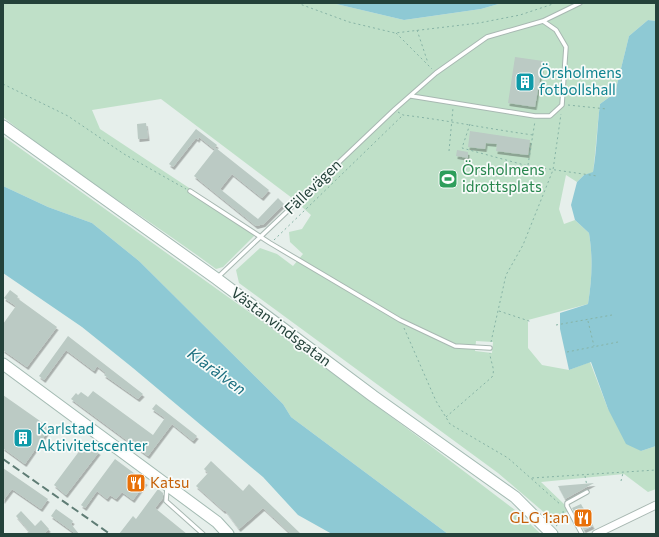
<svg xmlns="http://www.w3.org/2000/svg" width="659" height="537" font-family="Commissioner,sans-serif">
  <defs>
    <filter id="shadow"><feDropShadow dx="1.5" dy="3" stdDeviation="0" flood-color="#0004"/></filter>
  </defs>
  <rect width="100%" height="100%" fill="#e6efeb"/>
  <!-- green -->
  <path fill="#bfe0c8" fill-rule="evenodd" d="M 3,3 L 332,3 L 404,20 L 481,9 L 502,3 L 656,3 L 656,21 L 648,20 L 629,36 L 615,93 L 600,104 C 597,127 596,149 593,173 L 584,175 L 577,182 L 566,175 L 559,209 L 564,224 L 575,220 L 589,233 C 593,258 592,279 588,304 L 528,320 L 528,348 L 542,365 L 569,370 L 590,362 L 608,409 L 641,451 L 656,446 L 656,489 L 648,492 L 624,474 L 541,482 L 564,504 L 568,511 L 553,520 L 498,473 L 239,283 L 236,270 L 260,248 L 277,254 L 293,266 L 303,254 L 290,242 L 289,232 L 302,229 L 311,215 L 292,198 L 161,99 L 92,110 L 100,129 L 257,233 L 223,267 L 216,269 C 146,217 71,172 3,117 ZM 476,341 L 493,342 L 492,353 L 475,351 Z
    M 3,136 L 263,322 L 432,447 L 515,510 L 541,534 L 448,534 L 291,417 L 283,404 L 139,261 L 92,223 L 48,207 L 3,186 Z"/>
  <!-- water -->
  <path fill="#8ec9d4" d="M 332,3 L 502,3 L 481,9 L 404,20 Z
    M 648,20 L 656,21 L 656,446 L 641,451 L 626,444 L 608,409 L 591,362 L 569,370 L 560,329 L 560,313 L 588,304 C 592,279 593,258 589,233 L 575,220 L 571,205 L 577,182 L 584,175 L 593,172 C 597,149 597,127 600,104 L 615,93 L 629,36 Z
    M 3,186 L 48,207 L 92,223 L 139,261 L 283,404 L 291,417 L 448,534 L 332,534 L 298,515 L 263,477 L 133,368 L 82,327 L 3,273 Z"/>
  <!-- building -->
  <path fill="#bbcac4" filter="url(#shadow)" d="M 515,57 L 543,61 L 535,107 L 508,103 Z
    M 146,123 L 148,138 L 138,139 L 137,124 Z
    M 196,129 L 217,145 L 214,149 L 199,137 L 198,140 L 196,138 L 173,167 L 169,164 Z
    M 470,131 L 530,140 L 528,155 L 496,151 L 497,144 L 486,143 L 485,149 L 468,147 Z
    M 216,148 L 269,190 L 262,198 L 232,174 L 220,189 L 258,219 L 278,198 L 284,204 L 264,224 L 256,226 L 194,176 Z
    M 457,150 L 468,152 L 468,158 L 456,156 Z
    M 10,290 L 18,296 L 17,298 L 57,327 L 27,367 L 3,350 L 3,324 L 16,306 L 4,298 Z
    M 68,336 L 143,394 L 138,399 L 104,375 L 106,373 L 97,366 L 94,371 L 66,350 L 44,380 L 39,376 Z
    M 93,391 L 153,435 L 165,418 L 152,409 L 156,404 L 197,436 L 193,441 L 172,424 L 148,456 L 71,399 L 76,393 L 78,395 L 81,392 L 88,397 Z
    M 3,395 L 50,428 L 25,464 L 3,448 Z
    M 86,442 L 99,452 L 66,495 L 54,485 Z
    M 115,459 L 146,482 L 133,500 L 122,492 L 116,499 L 110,495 L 107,499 L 97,491 L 85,508 L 81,505 Z
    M 211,461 L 243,491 L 249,484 L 301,534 L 291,534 L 263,508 L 239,529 L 225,510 L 224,511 L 196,486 L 208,473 L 204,469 Z
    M 3,468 L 48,499 L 41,509 L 12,489 L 3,501 Z
    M 594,483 L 565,499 L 558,486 Z
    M 158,489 L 163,493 L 163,498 L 155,508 L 187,534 L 119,534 L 133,516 L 136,519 Z
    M 581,504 L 593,526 L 584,530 L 572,508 Z
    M 56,509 L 73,521 L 71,524 L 79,534 L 76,534 L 51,516 Z
    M 21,511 L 35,526 L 41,520 L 49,529 L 44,534 L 26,534 L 29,531 L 16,516 Z"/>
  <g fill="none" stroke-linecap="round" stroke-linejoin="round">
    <!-- lane casing -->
    <g stroke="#a8b8b2" stroke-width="5.5">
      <path id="lane" d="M 411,96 L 535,116 L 550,116 L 562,105 L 566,47 L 556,30 L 543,21
        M 190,191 L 270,243 L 400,320 L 455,346 L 490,348
        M 217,278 L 395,109 L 436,73 L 487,37 L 543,21 L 580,3
        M 167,488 L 166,501 L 203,534
        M 582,534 L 567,506 L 567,503 L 587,492"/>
    </g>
    <!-- street casing -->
    <g stroke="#a8b8b2" stroke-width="9">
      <path id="street" d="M 596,534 L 656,505"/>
    </g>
    <!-- secondary casing -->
    <g stroke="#a4bbb3" stroke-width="13">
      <path id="secondary" d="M 3,126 L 217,279 L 373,396 L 515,497 L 552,534
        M 3,364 L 217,522 L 228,534"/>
    </g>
    <!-- path -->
    <path stroke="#86b3a5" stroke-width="1" stroke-dasharray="2 3" stroke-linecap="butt" d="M 297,3 L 349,22 L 395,33 L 479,23 L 520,15 L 556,3
      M 417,30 L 428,63
      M 396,33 L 432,69
      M 3,84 L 68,116 L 124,154 L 186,189
      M 568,105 L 607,109
      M 398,112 L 403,115 C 446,120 489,129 533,135
      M 470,124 L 462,148 L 528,166 L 597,176
      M 449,151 L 453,108
      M 528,165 L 535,121
      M 274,240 L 403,115
      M 499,311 L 532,322
      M 588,321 L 594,346
      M 556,325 L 612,315
      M 404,328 L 436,401 L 450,424 L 508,458 L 561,505
      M 491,342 L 506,275 L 523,245 L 553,170 L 561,114
      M 567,352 L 618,342
      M 446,417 L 492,377 C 496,369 490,362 490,353
      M 585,476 L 587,486
      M 532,478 L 656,470
      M 621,481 L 623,473
      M 556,526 C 560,524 564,515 563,510"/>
    <!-- lane -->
    <use href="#lane" stroke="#fff" stroke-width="3.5"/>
    <!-- street -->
    <use href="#street" stroke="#fff" stroke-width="7"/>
    <!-- secondary -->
    <use href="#secondary" stroke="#fff" stroke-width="11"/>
    <!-- rail -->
    <path stroke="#5f7d75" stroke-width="2" stroke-dasharray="8 4" stroke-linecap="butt" d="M 3,459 L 110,534"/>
  </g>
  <!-- icons -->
  <defs>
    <g id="building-square" transform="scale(1)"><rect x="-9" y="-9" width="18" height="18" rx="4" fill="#0f9aa8" stroke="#f7fbf9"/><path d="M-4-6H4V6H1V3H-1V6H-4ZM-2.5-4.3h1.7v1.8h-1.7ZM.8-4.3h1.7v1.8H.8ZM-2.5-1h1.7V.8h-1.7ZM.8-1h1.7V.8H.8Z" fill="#fff"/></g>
    <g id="stadium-square" transform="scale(1)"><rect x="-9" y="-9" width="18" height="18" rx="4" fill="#2e9e5b" stroke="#f7fbf9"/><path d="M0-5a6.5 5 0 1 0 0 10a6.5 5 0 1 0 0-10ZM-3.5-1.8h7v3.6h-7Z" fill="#fff"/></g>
    <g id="restaurant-square" transform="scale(1)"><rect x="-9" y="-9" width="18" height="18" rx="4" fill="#e8710a" stroke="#f7fbf9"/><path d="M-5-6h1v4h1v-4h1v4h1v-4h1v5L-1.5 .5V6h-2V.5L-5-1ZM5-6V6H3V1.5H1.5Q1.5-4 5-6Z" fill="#fff"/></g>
  </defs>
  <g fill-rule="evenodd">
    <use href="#building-square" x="525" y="82"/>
    <use href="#stadium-square" x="448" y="179"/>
    <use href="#building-square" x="23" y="438"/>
    <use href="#restaurant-square" x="136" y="483"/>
    <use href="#restaurant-square" x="583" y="518"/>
  </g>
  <g text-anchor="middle" stroke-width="3.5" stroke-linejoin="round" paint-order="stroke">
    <!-- culture labels -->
    <g font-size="15" fill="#0d838f" stroke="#f7fbf9" text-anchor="start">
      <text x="539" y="78">Örsholmens<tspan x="539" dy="17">fotbollshall</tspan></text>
      <text x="37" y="434">Karlstad<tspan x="37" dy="17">Aktivitetscenter</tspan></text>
    </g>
    <!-- leisure labels -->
    <g font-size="15" fill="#27864d" stroke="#f7fbf9" text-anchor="start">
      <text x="462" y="175">Örsholmens<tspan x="462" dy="17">idrottsplats</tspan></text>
    </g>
    <!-- street labels -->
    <g font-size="15" fill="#24423a" stroke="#f7fbf9">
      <text transform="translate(313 187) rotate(-44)" y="5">Fällevägen</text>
      <text transform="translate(281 327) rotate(37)" y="5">Västanvindsgatan</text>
    </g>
    <!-- food labels -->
    <g font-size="15" fill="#c56008" stroke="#f7fbf9" text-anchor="start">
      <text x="150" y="488">Katsu</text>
      <text x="569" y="523" text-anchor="end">GLG 1:an</text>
    </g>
    <!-- water labels -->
    <g font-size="16" font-style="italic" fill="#1c6f80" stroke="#f7fbf9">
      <text transform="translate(217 371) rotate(36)" y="6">Klarälven</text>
    </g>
  </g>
  <!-- border -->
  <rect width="659" height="537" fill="none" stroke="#24423a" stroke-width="8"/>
</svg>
